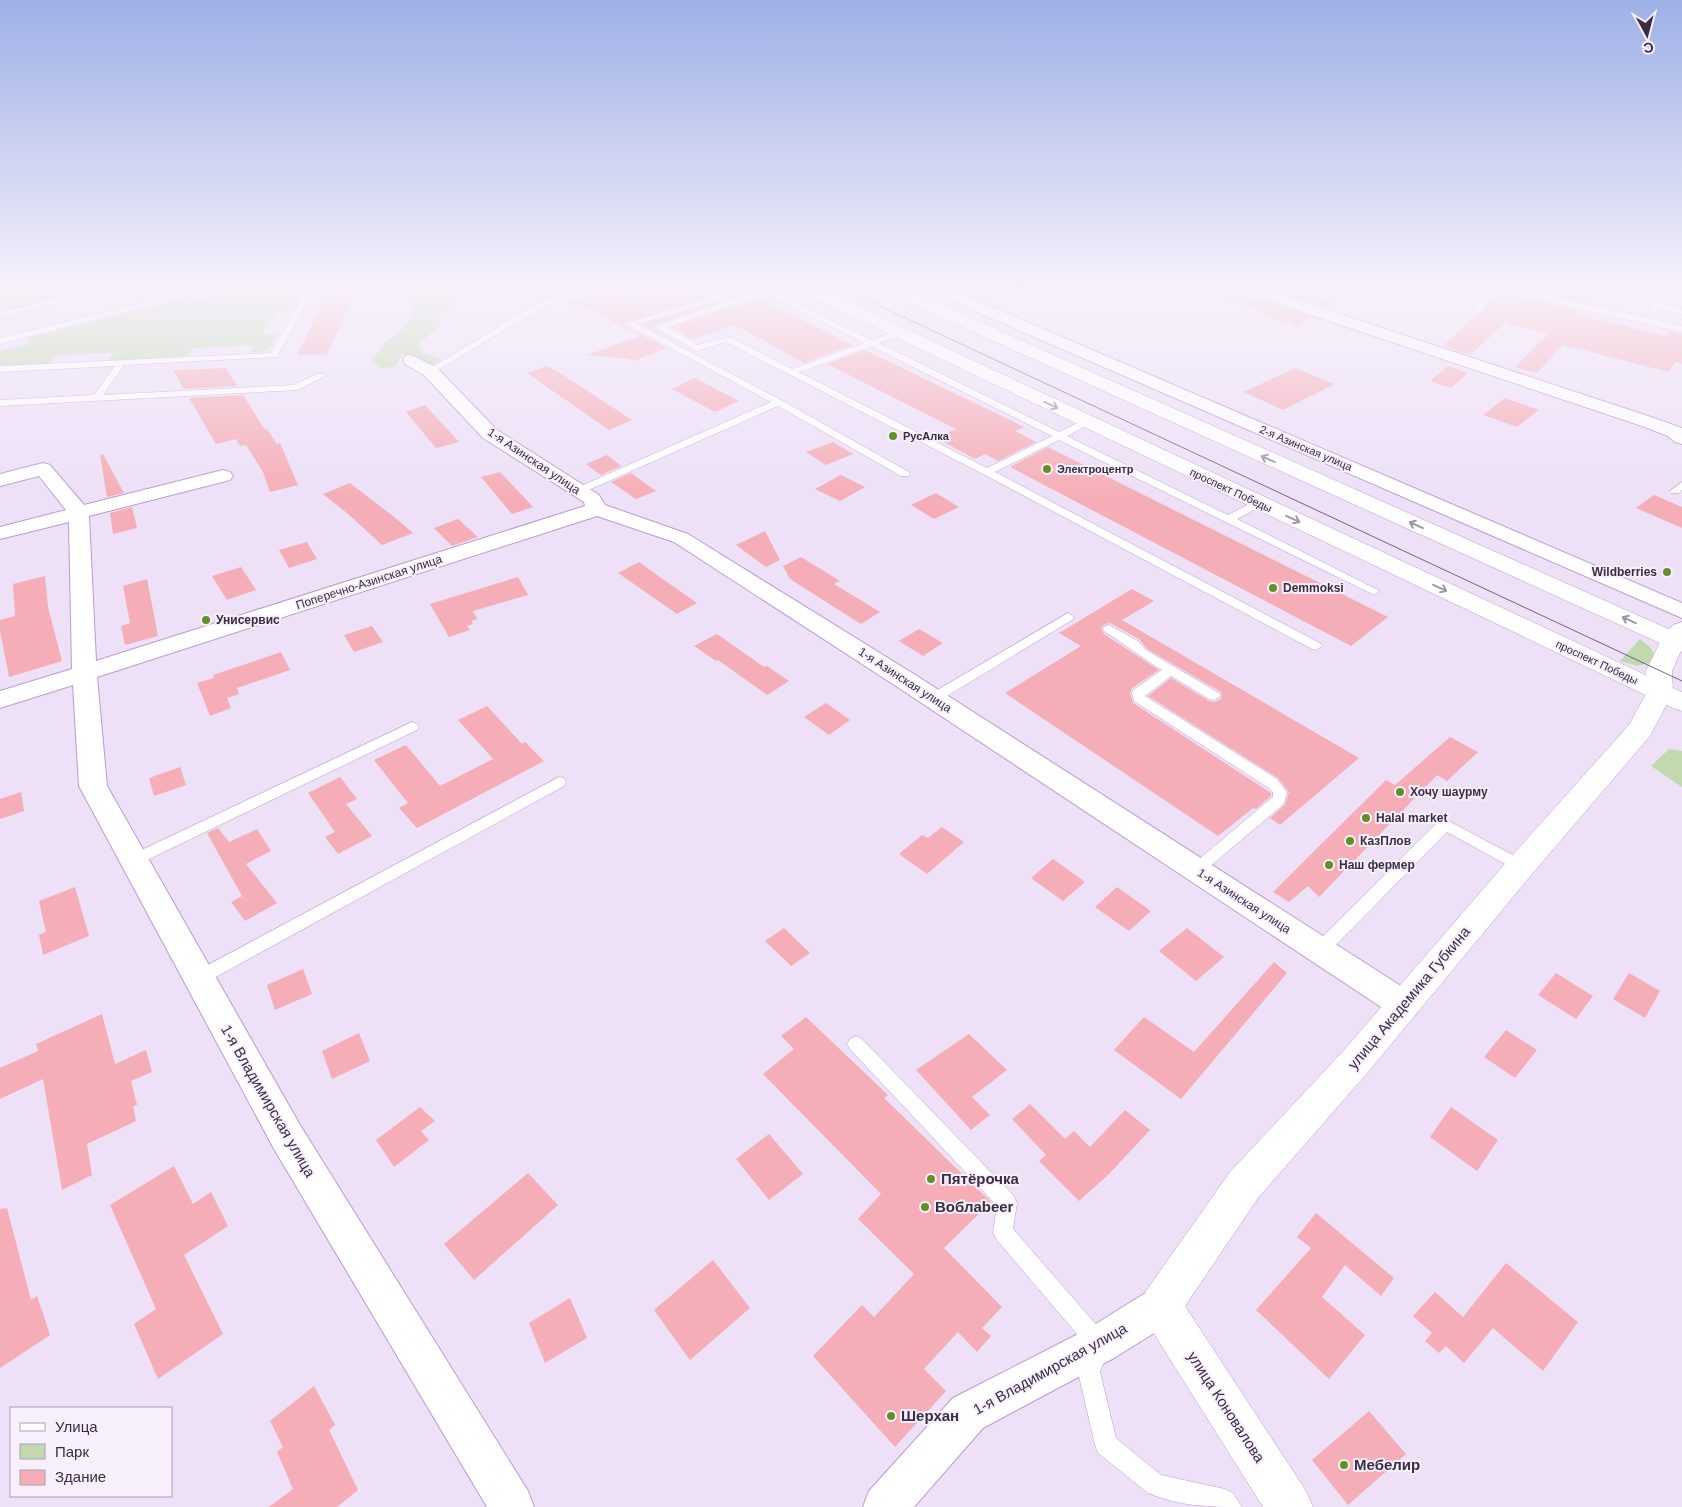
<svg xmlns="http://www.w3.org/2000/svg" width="1682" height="1507" font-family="Helvetica,sans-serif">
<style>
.green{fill:#c1d9ac}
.building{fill:#f5aeb7}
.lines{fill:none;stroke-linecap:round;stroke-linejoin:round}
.lane-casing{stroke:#ba9bd1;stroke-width:1}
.street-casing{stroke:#ba9bd1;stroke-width:2}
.secondary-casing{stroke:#ba9bd1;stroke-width:1}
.primary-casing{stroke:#ba9bd1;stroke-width:1}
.lane{fill:#fff;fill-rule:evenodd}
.street{fill:#fff;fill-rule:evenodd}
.secondary{fill:#fff;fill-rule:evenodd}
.primary{fill:#fff;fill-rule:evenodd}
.tram{stroke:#71647b;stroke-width:1}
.oneway{stroke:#9c96a1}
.poi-dot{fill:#619026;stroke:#f7f0fc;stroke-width:2}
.labels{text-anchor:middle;stroke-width:4;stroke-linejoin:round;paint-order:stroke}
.far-poi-label{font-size:11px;font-weight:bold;fill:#3a2d43;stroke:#f7f0fc;text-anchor:start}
.far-street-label{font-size:11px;fill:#3a2d43;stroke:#f7f0fc}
.street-label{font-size:12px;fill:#3a2d43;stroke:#f7f0fc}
.poi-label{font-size:12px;font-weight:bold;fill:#3a2d43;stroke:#f7f0fc;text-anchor:start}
.near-street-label{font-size:15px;fill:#3a2d43;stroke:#f7f0fc}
.near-poi-label{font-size:15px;font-weight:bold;fill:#3a2d43;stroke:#f7f0fc;text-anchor:start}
</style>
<rect width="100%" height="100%" fill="#ede0f7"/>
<path class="green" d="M0 286H102L0 311Z
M272 286 277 290 282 289 297 301 293 309 277 311 263 334 277 335 270 349 256 353 251 352 255 345 194 348 187 356 108 361 114 353 56 355 49 364 0 366V351L30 344 27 338 179 300 183 304 227 294 233 297Z
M415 286H465L462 294 440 314V325L418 345 421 352 442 360 430 365 403 354 395 367 380 368 372 360C377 355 380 349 384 344 388 339 395 335 400 331 415 319 414 305 411 288Z
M1640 639 1650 647 1654 654 1649 663 1637 666 1620 661Z
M1669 749 1682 751V787L1651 766Z"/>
<path class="building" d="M599 286H624L626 295 654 286H712L723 292 625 322V326L667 348 634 361 629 359 587 355 640 336 593 311 568 302Z
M1199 286H1230L1233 291 1311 317 1298 326 1254 311 1257 309 1198 291Z
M1262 286H1281L1333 301 1325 307Z
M1514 286H1566L1592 292 1584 302Z
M358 287 327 354 297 355 330 289Z
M1500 292 1578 310 1574 314 1665 336 1669 331 1682 334V364L1675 362 1669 372 1563 345 1537 373 1515 367 1548 334 1505 323 1470 355 1443 346 1477 314 1483 313 1488 304Z
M731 298 653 326 654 329 679 344 642 324Z
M762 300 852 345 804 363 735 325 692 339 671 327 745 303 750 304Z
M865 350 1024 427 1015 431 1036 442 998 461 985 454 975 459 936 438 956 429 827 364Z
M547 366 560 373 632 420 609 430 527 373Z
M1448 366 1468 373 1451 388 1430 381Z
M226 368 237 386 184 389 173 370Z
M1295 368 1335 384 1283 410 1244 392Z
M694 378 697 379 739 401 715 412 672 389Z
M243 395 265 430 267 429 277 444 280 443 298 485 270 492 263 472 246 445 240 446 236 439 216 444 189 398Z
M1505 398 1539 410 1517 427 1483 415Z
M425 405 459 442 436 448 406 412Z
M833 442 853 454 826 465 806 452Z
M1048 447 1388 617 1351 646 1010 467Z
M103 454 124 493 107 497 100 455Z
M607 455 621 466 601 475 586 464Z
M500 472 533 507 512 514 481 477Z
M631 473 656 491 636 499 611 482Z
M841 475 865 487 840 501 815 489Z
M350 483 398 520 413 533 382 545 347 513 323 494Z
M936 493 959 507 934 519 911 505Z
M1654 495 1682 507V528L1636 508Z
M132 507 137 528 113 534 110 513Z
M458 519 478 537 452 546 434 528Z
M765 531 780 560 766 567 736 545Z
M307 542 317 559 289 568 279 550Z
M801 557 840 581 834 584 880 612 861 624 790 579 783 566Z
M639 562 657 575 697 603 677 614 618 573Z
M241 567 256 590 227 600 212 576Z
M45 576 48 607 62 661 9 677 0 631V620L15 616 13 584Z
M518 577 528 595 473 611 477 619 471 621 473 624 467 626 470 630 449 637 430 604Z
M147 579 158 636 125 645 121 626 130 623 123 586Z
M1132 589 1154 601 1122 620 1359 758 1280 825 1270 818 1285 805 1289 792 1278 778 1148 696 1171 678 1209 701 1215 702 1222 698 1221 692 1147 649 1139 639 1110 623 1105 624 1101 628 1104 634 1159 670 1132 688 1130 693 1133 703 1271 793V796L1256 809 1253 808 1218 836 1005 693 1081 646 1059 633Z
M372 626 383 642 354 652 344 635Z
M919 629 943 643 923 656 899 641Z
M717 634 764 667 767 666 789 681 767 695 718 660 716 661 694 646Z
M281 652 290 670 237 688 239 694 227 698 231 708 210 716 197 683 214 678 213 675Z
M826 703 850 720 829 735 804 717Z
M487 706 522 744 525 742 544 761 417 828 399 808 408 803 374 760 406 745 440 786 493 759 458 720Z
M1450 737 1478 752 1447 781 1437 775 1319 897 1308 886 1289 902 1273 892 1386 780 1395 785Z
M180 767 186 785 154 796 149 778Z
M340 777 357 799 346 804 372 836 338 854 325 837 335 832 308 793Z
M21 792 24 811 0 819V799Z
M942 827 964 842 927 874 899 854 922 835 928 838Z
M218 828 229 842 257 829 271 851 246 864 277 903 245 921 231 902 242 896 207 833Z
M1053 859 1085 882 1063 901 1031 878Z
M75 887 89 936 43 955 39 935 46 932 39 901Z
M1117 887 1151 911 1129 931 1095 907Z
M784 928 810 953 791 966 765 941Z
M1187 928 1224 957 1196 981 1159 951Z
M1274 962 1287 973 1181 1099 1114 1050 1144 1017 1194 1052Z
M303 969 312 994 275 1010 267 985Z
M1556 973 1593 996 1576 1019 1538 995Z
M1629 973 1660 991 1645 1018 1613 999Z
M102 1014 115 1064 146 1050 152 1072 131 1081 137 1105 133 1106 136 1121 87 1144 92 1175 62 1190 43 1079 0 1099V1068L38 1051 36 1044Z
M806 1017 888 1095 884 1098 991 1202 944 1248 1002 1307 982 1328 991 1336 977 1352 958 1332 924 1369 946 1391 895 1447 813 1356 862 1305 874 1317 914 1274 858 1219 881 1194 763 1074 794 1049 781 1036Z
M1506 1030 1537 1050 1515 1078 1484 1057Z
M359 1033 370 1061 332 1079 322 1051Z
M969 1034 1007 1070 972 1097 990 1115 971 1130 916 1070Z
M1030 1104 1065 1139 1074 1131 1090 1147 1125 1110 1150 1130 1108 1175 1079 1201 1039 1161 1046 1155 1012 1119Z
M420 1107 435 1121 421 1131 429 1140 394 1167 376 1140Z
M1451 1107 1498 1140 1477 1171 1430 1137Z
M769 1134 803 1174 769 1200 736 1159Z
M174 1166 193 1204 211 1192 228 1226 184 1255 223 1334 158 1379 134 1324 156 1309 110 1205Z
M528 1173 558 1205 474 1280 444 1244Z
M7 1208 31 1300 37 1296 50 1335 0 1368V1209Z
M1316 1213 1394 1278 1381 1296 1345 1265 1322 1297 1365 1335 1329 1379 1256 1310 1311 1248 1297 1237Z
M713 1260 750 1308 690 1360 654 1310Z
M1506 1263 1578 1322 1543 1371 1493 1328 1464 1363 1446 1346 1439 1353 1425 1341 1432 1333 1413 1316 1435 1292 1463 1317Z
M570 1298 587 1338 545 1363 529 1323Z
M314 1386 335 1425 329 1430 358 1490 337 1507H269L293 1489 277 1452 283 1447 270 1421Z
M1369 1411 1406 1454 1348 1505 1312 1460Z"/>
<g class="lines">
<defs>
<path id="lane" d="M104 286H119L0 317V313Z
M140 286H149L160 299 210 286H225L0 344V338L152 301Z
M283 286H292L308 299 277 357 124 365 103 395 293 385 317 374H323L325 376 298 390 0 406V400L94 395 115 366 0 372V366L271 353 300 300Z
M365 286H374L380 293 373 295Z
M519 286H529L536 291 529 293Z
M575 286H586L528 316 433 373H427L426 371 522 312Z
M755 286H763L872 340 896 331H902V335L879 343 1059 432 1084 420H1090V424L1067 436 1228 515 1255 501H1263L1264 503 1263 505 1237 519 1380 591 1374 595 1370 593 1059 440 995 472 1320 643 1322 646 1316 650 1312 649 983 474 726 342 697 351 655 327 759 290ZM765 294 864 343 792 369 730 337 698 345 666 327ZM871 346 1052 436 987 468 799 372Z
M1488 286H1504L1682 326V332L1494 289 1481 312H1475L1474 310Z
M1581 286H1597L1657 300 1670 288 1682 290V294L1675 293 1662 305 1682 310V314L1659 309 1657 312H1651L1650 310 1654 304Z
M728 292 732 294 731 296 637 324 781 400 909 472 910 474 909 476H901L778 406 582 493H574L573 491 574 489 771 402 626 324Z
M1682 482V490L1679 493H1671L1670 491Z
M1068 613 1074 617 1072 620 939 701 934 702 927 698 929 695Z
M1109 625 1138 641 1146 650 1219 693 1221 696 1214 700 1209 699 1171 676 1145 696 1277 779 1287 792 1284 804 1201 874 1196 876 1191 874 1188 870 1191 866 1273 797V792L1267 787 1134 701 1132 693 1133 690 1162 670C1142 658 1125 644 1105 632L1103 629 1105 626Z
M412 722 417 724 419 727 417 730 139 864 134 866 129 864 126 860 129 856Z
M559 777 564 778 566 782 564 786 205 983 199 985 193 983 191 978 193 973Z
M1445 819 1526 862 1529 866 1526 870 1521 872 1516 870 1447 832 1326 955 1320 957 1314 955 1312 950 1314 945 1440 820Z
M856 1036 862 1039 1014 1196 1017 1203 1013 1229 1107 1337 1111 1344 1100 1372 1116 1438 1161 1475 1225 1489 1233 1493 1242 1507C1210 1507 1178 1506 1148 1493L1098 1453 1095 1445 1078 1372 1088 1347 996 1239 993 1232 997 1206 850 1049 847 1044 850 1039Z"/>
<path id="street" d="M922 286H943L1682 603V618L924 289Z
M1232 286H1255L1654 418 1682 428V444L1675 442 1668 436 1642 426 1234 289Z
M411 355 436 367 497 430 599 495 605 505 688 534 917 676 1415 995 1420 1005 1415 1015 1404 1019 1393 1015 899 688 674 542 597 516 97 677 107 786 300 1125 528 1491 534 1507H487L274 1149 79 786 73 685 0 708V691L72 669 69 522 0 539V527L66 510 39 476 0 486V474L43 463 50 465 84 505 223 470 230 472 233 476 230 480 89 516 96 661 585 506 584 502 483 438 424 375 405 364 403 360 405 356Z
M1161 1286 1175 1292 1181 1306 1175 1320 1114 1358 983 1428 914 1507H863L869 1491 953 1398 1086 1330 1147 1292Z"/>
<path id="secondary" d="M1682 622V648L1672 671 1673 692 1650 736 1532 874 1369 1071 1258 1198 1185 1306 1306 1491 1313 1507H1263L1146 1321 1140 1306 1146 1291 1230 1172 1345 1049 1510 858 1629 725 1647 692 1646 671 1661 640 1673 625Z"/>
<path id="primary" d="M793 286H814L1682 692V711L1673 708 795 289Z
M877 286H899L1682 635V652L1673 649 879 289Z"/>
</defs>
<use href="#lane" class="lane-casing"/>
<use href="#street" class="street-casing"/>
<use href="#secondary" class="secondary-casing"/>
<use href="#primary" class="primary-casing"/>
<use href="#lane" class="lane"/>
<use href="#street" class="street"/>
<use href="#secondary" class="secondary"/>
<use href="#primary" class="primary"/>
<path class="tram" d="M837 286 1682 681"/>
</g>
<defs><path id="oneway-shaft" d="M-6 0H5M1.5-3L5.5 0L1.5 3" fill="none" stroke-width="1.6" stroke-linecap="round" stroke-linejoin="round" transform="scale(1.25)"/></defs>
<g class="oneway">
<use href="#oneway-shaft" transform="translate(1051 405) rotate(25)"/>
<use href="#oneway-shaft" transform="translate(1268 459) rotate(-156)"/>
<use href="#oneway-shaft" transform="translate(1293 519) rotate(25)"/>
<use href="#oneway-shaft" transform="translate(1416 525) rotate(-156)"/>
<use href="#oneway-shaft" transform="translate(1440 588) rotate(25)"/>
<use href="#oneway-shaft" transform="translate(1629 620) rotate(-156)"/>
</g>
<linearGradient id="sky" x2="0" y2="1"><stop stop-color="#9db0e6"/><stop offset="0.58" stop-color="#f7f1fb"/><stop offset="1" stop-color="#f7f1fb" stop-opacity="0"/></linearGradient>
<rect width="1682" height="497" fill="url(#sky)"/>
<g class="poi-dot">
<circle cx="893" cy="436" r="5"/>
<circle cx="1047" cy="469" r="5"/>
<circle cx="1667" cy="572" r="5"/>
<circle cx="1273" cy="588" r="5"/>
<circle cx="206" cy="620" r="5"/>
<circle cx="1400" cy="792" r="5"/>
<circle cx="1366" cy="818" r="5"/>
<circle cx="1350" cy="841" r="5"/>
<circle cx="1329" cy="865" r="5"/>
<circle cx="931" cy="1179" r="5"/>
<circle cx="925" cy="1207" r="5"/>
<circle cx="891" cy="1416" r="5"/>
<circle cx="1344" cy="1465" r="5"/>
</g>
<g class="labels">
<g class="far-poi-label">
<text x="903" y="440">РусАлка</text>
<text x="1057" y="473">Электроцентр</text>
</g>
<g class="far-street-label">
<text transform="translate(1306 448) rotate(23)" y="4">2-я Азинская улица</text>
<text transform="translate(1231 490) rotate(25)" y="4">проспект Победы</text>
<text transform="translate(1597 662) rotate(25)" y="4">проспект Победы</text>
</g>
<g class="street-label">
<text transform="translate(534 461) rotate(34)" y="4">1-я Азинская улица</text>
<text transform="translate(369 582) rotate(-18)" y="4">Поперечно-Азинская улица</text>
<text transform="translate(905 680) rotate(33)" y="4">1-я Азинская улица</text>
<text transform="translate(1244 901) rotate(33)" y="4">1-я Азинская улица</text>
</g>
<g class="poi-label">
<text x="1657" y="576" text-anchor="end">Wildberries</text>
<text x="1283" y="592">Demmoksi</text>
<text x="216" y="624">Унисервис</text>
<text x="1410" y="796">Хочу шаурму</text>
<text x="1376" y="822">Halal market</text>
<text x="1360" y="845">КазПлов</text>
<text x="1339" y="869">Наш фермер</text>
</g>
<g class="near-street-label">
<text transform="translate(1409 998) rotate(-50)" y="5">улица Академика Губкина</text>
<text transform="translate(268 1101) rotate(60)" y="5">1-я Владимирская улица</text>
<text transform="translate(1050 1369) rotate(-29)" y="5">1-я Владимирская улица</text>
<text transform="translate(1226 1407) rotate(57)" y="5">улица Коновалова</text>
</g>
<g class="near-poi-label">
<text x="941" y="1184">Пятёрочка</text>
<text x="935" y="1212">Воблаbeer</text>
<text x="901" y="1421">Шерхан</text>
<text x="1354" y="1470">Мебелир</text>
</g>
</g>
<rect x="10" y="1407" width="162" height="90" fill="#f7f0fc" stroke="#aba2b2"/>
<rect x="20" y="1423" width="25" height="8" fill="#ffffff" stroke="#aba2b2"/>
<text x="55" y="1432" font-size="15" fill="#3a2d43">Улица</text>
<rect x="20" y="1444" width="25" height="15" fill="#c1d9ac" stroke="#aba2b2"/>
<text x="55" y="1457" font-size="15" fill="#3a2d43">Парк</text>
<rect x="20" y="1470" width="25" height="15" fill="#f5aeb7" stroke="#aba2b2"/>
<text x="55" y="1482" font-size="15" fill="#3a2d43">Здание</text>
<g transform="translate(1647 35) rotate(173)" stroke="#f7f0fc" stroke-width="4" paint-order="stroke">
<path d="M0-4L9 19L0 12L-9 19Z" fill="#3a2d43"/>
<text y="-8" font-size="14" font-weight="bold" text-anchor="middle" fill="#3a2d43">С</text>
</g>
</svg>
